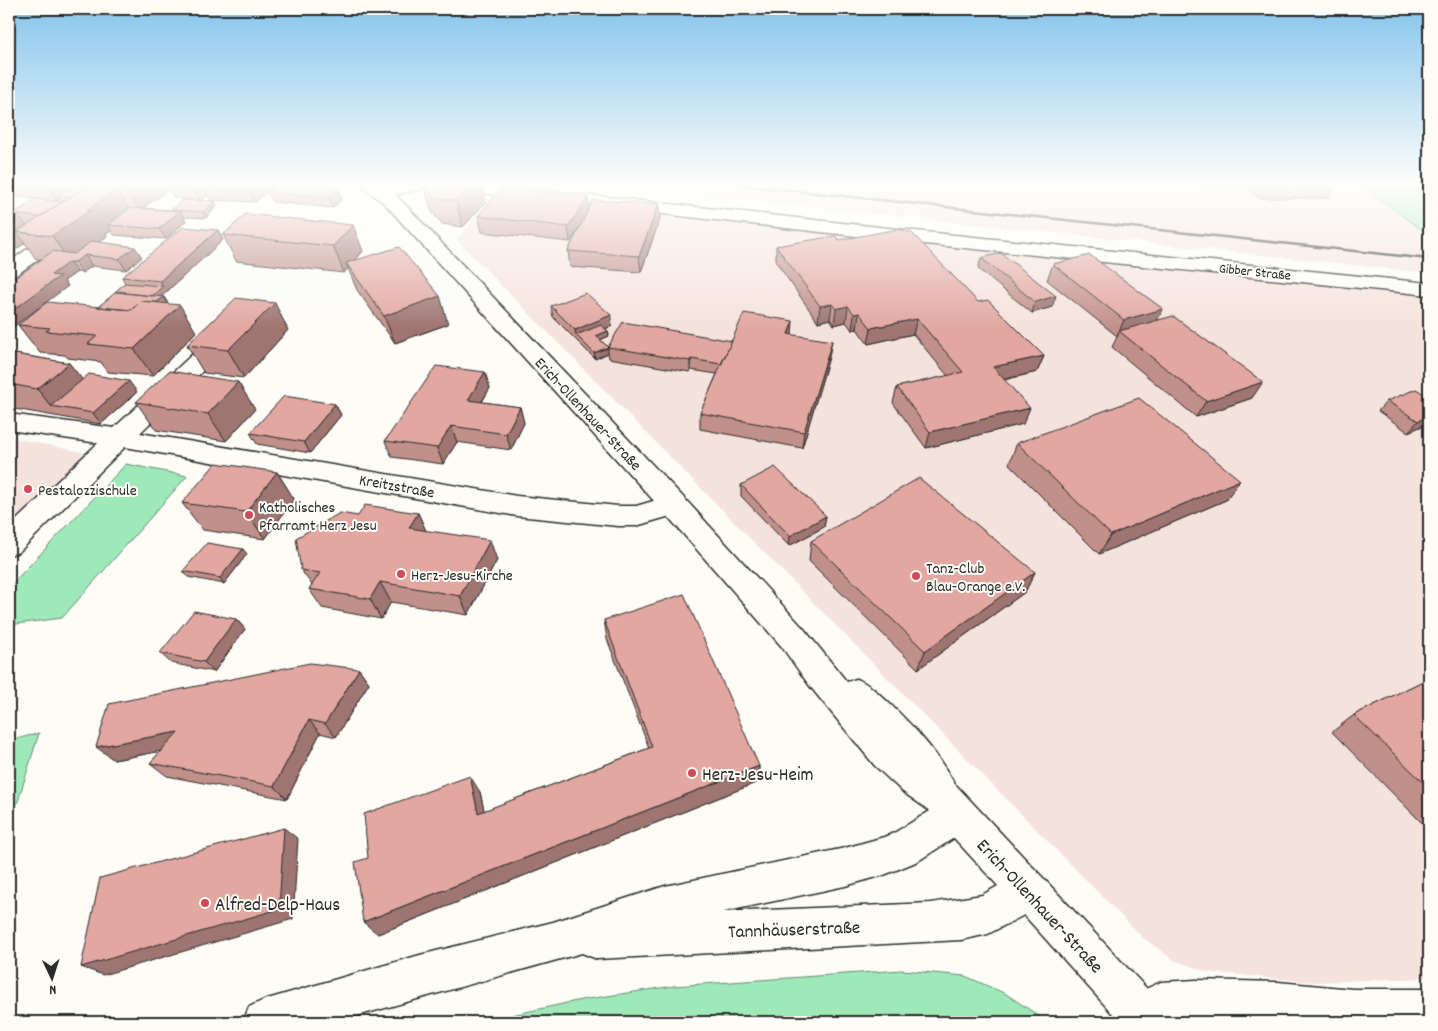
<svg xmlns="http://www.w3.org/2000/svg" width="1438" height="1031" font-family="Dekko,sans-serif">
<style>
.built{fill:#f5e2dd}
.green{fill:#9fe9b8;stroke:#658a72}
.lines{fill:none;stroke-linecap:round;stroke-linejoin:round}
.minor-casing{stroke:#2b2b2b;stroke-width:3}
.tertiary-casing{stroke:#2b2b2b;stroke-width:3}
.minor{fill:#fdfcf7;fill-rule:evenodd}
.tertiary{fill:#fdfcf7;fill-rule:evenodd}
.rail{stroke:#2b2b2b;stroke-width:2.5}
.wall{fill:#c2908a;stroke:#2b2b2b;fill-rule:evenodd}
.shaded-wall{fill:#9e7571;stroke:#2b2b2b}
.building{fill:#e2a7a1;stroke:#2b2b2b}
.poi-dot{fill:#d1495b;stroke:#fdfcf7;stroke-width:2}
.labels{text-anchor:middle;stroke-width:4;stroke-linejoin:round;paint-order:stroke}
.far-street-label{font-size:14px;fill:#2b2b2b;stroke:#fdfcf7}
.street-label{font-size:16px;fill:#2b2b2b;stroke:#fdfcf7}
.poi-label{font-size:16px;fill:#2b2b2b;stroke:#fdfcf7;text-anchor:start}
.near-poi-label{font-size:19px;fill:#2b2b2b;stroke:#fdfcf7;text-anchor:start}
.near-street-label{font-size:19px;fill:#2b2b2b;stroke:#fdfcf7}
</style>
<rect width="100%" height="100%" fill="#fdfcf7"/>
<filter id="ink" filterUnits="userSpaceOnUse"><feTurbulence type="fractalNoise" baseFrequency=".02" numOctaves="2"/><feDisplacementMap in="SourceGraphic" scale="10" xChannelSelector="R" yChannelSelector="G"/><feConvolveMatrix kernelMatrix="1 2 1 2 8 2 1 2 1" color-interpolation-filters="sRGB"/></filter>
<g filter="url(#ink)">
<path class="built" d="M609 185H1361L1429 235V273Z
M493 195 947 248 1429 294V978L1313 982 1207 972 1174 960 1143 938 457 240Z
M9 437 86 453 9 526Z"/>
<path class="green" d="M1361 185H1414L1429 195V235Z
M126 464 187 476 62 618 9 625V587Z
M39 733 9 830V741Z
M902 970 965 976 1006 994 1048 1022H480L581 1000 674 986Z"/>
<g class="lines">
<defs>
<path id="minor" d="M382 185H424L421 189C408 192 388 197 375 194L372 190 375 186Z
M445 185H497L925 232 1429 283V295L925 244 454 190 448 189Z
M64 226 71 228 73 232 71 236 16 275 9 277V262L57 228Z
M225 329 233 331 236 336 233 341 140 433 517 496 618 506H636L674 495 684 498 688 505 684 512 636 526H618L517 516 125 447 19 552 9 555V527L98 443 9 430V414L114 428 217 331Z
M1196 980 1278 982 1353 989H1429V1022H1123L1120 1013 1126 998 1161 982Z"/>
<path id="tertiary" d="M363 185H382L396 195 684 498 804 629 847 682 856 679C870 684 879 694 890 704 919 732 934 749 954 783L1164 1007 1170 1022H1120L1024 915 988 934 961 940 597 959 582 953 335 1022H243L249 1007 264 1000 420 955 553 922 665 886 845 848 884 837 894 833 930 811 903 792 875 766 809 685 782 647 664 512 384 203 365 189ZM954 838 998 886 982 895 931 903 723 912 845 886 884 875 918 861Z"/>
</defs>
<use href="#minor" class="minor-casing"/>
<use href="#tertiary" class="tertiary-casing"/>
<use href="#minor" class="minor"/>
<use href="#tertiary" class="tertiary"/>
<path class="rail" d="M741 185 1429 259"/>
</g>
<path class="wall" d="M9 185H83H82L98 187 97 185H167L169 187 173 185H273L274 186 255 202 210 200 208 195 201 201H215L217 206 206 218 183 217 186 221 166 239 114 235 111 231 106 234 107 236 99 242 142 257 126 270 92 266 82 273 77 272 64 281 68 286 16 280 15 278 42 259H36L25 243 9 254 15 210 16 212 62 203 64 201H61L60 199 57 201 17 197 13 190 9 193ZM169 189 174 198 195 200 171 210 143 208Z
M277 185H325L326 188 342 199 333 208 273 202 268 192Z
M426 185H482L486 202 463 227 442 224 432 212 424 187Z
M1193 185H1336L1328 198H1258L1246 186H1194Z
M659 204 660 219 641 272 570 267 568 251 578 230 570 242 482 232 478 216 589 206Z
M246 214 363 251 355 261 448 324 395 343 357 290 348 268 344 273 236 261 223 235Z
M218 230 223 240 161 297H164L168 303 196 332 153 376 108 372 101 362 68 358 65 355 40 353 18 325 98 307 117 292 116 291 125 283 122 277Z
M839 240 978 302 1044 356 1037 372 1004 380 1023 424 926 448 893 403 897 387 948 376 913 334 868 344 857 329 852 330 846 322 834 325 830 319 818 322 776 262V246Z
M981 258 1052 307 1032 313 978 269Z
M1053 264 1163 309 1157 321 1252 398 1196 417 1112 347 1118 335 1117 336 1047 280Z
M551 306 612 326 605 329 608 331 609 336 600 340 608 347 732 341 792 334 829 357 802 448 700 429V413L717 374 691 370 690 372 609 358 608 353 595 359 553 317Z
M288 330 244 378 204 373 187 345Z
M9 353 69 363 82 380 137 392 101 424 9 408Z
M490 388 482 402 520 407 524 423 511 450 457 442 443 464 392 457 385 441Z
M1429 397V423L1408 432 1378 411 1387 401Z
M136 402 255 409 226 441 156 430Z
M335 404 341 415 310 453 257 444 250 433Z
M1017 443 1226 500 1099 554 1009 464Z
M277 472 294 499 265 539 203 530 182 503Z
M741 485 826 516 824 527 789 546 741 496Z
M418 513 426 531 497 560 468 615 391 602 381 619 322 608 309 589 312 585 301 570Z
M811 541 1035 572 1025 592 918 669 809 561Z
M247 554 224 584 188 577 183 571Z
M236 619 245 629 214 672 171 663 160 653Z
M604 620 759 766 758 782 378 934 368 858 480 792 484 811 649 748 607 639Z
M359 669 369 683 336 737 320 733 287 799 167 776 150 763 161 751 114 760Z
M1429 678V829H1428L1332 732 1354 715Z"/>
<path class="shaded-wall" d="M9 185 13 190 9 193Z
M46 185H83L65 197 58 196 60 199 57 201Z
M124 185H167L169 188H168L169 189 139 211Z
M203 185H216L205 189 208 195 200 201 195 191Z
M259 185H273L274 186 255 202 250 192Z
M472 185H482L486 202 463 227 456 201Z
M339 189 342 199 333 208 329 197Z
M117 190 132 215 108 225 111 231 106 234 107 236 72 262H70L52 236 87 210Z
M588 197 590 212 570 242 568 227Z
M215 201 217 206 206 218 203 212Z
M659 204 660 219 641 272 639 256Z
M15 210 32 234 17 232 25 243 9 254V215Z
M180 211 186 221 166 239 159 229Z
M353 225 363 251 349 267 346 263 348 268 344 273 333 246Z
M218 230 223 240 151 306 147 300 163 286 160 281Z
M135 247 142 257 126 270 119 259Z
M85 255 92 266 82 273 75 262Z
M69 262 77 272 64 281 68 286 9 330V313L51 275Z
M440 296 448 324 395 343 384 316Z
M1056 296 1052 307 1032 313 1035 302Z
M164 297 170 308 147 312Z
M275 303 288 330 244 378 228 350Z
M832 304 830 319 818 322 820 306Z
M180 305 196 332 153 376 134 349Z
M848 306 846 322 834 325 836 309Z
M1163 309 1155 325 1119 331 1117 336 1124 320Z
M859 313 857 329 852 330 854 314Z
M611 315 612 326 580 339 576 335 575 330Z
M917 319 913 334 868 344 871 328Z
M793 321 792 336 788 334Z
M608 331 609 336 597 341 596 336Z
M832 341 829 357 802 448 804 432Z
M608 348V353L595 359 594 353Z
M1044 356 1037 372 988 383 993 367Z
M691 359V370L690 372V361Z
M69 363 91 390 51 406 37 389Z
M485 372 490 388 473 416 468 400Z
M129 381 137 392 101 424 93 413Z
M238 382 255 409 226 441 208 414Z
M1263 382 1252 398 1196 417 1206 401Z
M335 404 341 415 310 453 304 442Z
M520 407 524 423 511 450 506 434Z
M1030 408 1023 424 926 448 930 432Z
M1429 416V423L1408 432 1418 421Z
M451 426 457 442 443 464 437 448Z
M277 472 294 499 265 539 246 512Z
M1240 480 1226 500 1099 554 1111 535Z
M418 513 427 533 409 528Z
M826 516 824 527 789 546 790 536Z
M490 540 497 560 468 615 460 596Z
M243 549 247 554 224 584 220 578Z
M1035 572 1025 592 918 669 925 651Z
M380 582 391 602 381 619 370 599Z
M236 619 245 629 214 672 204 662Z
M359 669 369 683 336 737 325 724Z
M309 720 320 733 287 799 274 786Z
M178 732 193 745 114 760 96 747Z
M759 766 758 782 378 934 363 922Z
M470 776 480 792 488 828 478 813Z
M284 828 298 839 293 919 103 975 81 967Z"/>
<path class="building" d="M75 185 99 187 87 186 71 197 58 196Z
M173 185H203L195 191 168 188Z
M212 185H259L250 192 205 189Z
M277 185H324L321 187 339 189 329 197 268 192Z
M426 185H472L456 201 435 198 424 187Z
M87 186 117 190 87 210H91L52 236 17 232Z
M503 187 588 197 568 227 478 216Z
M36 199 62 202 39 217 19 215 16 212Z
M182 200 215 201 203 212 171 210Z
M593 200 659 204 639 256 568 251Z
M130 208 180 211 159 229 108 225Z
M9 210H15L9 215Z
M246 214 353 225 333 246 223 235Z
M183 227 218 230 160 281 122 277Z
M898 229 912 233 978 302 988 300 1044 356 993 367 1030 408 930 432 897 387 963 372 917 319 871 328 859 313 854 314 848 306 836 309 832 304 820 306 776 246 835 236 839 240Z
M92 241 135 247 119 259 85 255 75 262H69L51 275 60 276 9 313V285L18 279 15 278 53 251 74 254Z
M399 247 440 296 384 316 346 263Z
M1001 253 1056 296 1035 302 981 258Z
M1090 255 1163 309 1124 320 1053 264Z
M125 283 163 286 152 296 124 293 126 292 116 291Z
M116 292 164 297 157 302 141 301 131 310 98 307Z
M586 293 611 315 575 330 551 306Z
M236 298 275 303 228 350 187 345Z
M141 301 180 305 134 349 88 344 97 336 46 331 50 328 18 325 47 302 131 310Z
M744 313 793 321 788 334 832 341 804 432 700 413Z
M1173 316 1263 382 1206 401 1119 331Z
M623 322 732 341 721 364 691 359 690 361 608 347Z
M601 325 608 331 596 336 608 347 594 353 576 335Z
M9 353 69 363 37 389 9 384Z
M436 366 485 372 468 400 520 407 506 434 451 426 437 448 385 441Z
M169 371 238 382 208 414 136 402Z
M89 374 129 381 93 413 51 406Z
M1416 389 1429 397V416L1418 421 1387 401Z
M284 396 335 404 304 442 250 433Z
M1139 398 1240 480 1111 535 1017 443Z
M216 463 277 472 246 512 182 503Z
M775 467 826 516 790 536 741 485Z
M919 478 1035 572 925 651 811 541Z
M365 505 418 513 409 528 490 540 460 596 380 582 370 599 309 589 320 573 301 570 296 538 340 513 358 516Z
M207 543 243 549 220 578 183 571Z
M684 594 759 766 363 922 355 862 368 858 364 814 470 776 478 813 652 747 604 620Z
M194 611 236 619 204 662 160 653Z
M310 663 359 669 325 724 309 720 274 786 150 763 178 732 96 747 109 704Z
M1429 678V788L1354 715Z
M284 828 279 909 81 967 100 878Z"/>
</g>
<linearGradient id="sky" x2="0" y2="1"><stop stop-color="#85c4ec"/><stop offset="0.56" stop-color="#fefefb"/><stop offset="1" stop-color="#fefefb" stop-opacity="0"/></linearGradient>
<rect width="1438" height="329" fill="url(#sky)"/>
<g class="poi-dot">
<circle cx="28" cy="489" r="5"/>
<circle cx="249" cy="515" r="5"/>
<circle cx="401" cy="574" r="5"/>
<circle cx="916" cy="576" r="5"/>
<circle cx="692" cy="773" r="5"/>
<circle cx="205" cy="903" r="5"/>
</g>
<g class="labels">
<g class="far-street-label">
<text transform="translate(1255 271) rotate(6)" y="5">Gibber Straße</text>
</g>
<g class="street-label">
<text transform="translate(589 413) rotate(47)" y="6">Erich-Ollenhauer-Straße</text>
<text transform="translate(397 485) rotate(10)" y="6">Kreitzstraße</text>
</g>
<g class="poi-label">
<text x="38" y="495">Pestalozzischule</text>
<text x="259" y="512">Katholisches<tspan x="259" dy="18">Pfarramt Herz Jesu</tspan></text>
<text x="926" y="573">Tanz-Club<tspan x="926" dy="18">Blau-Orange e.V.</tspan></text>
<text x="411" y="580">Herz-Jesu-Kirche</text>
</g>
<g class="near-poi-label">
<text x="702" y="780">Herz-Jesu-Heim</text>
<text x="215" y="910">Alfred-Delp-Haus</text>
</g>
<g class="near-street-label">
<text transform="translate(1041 905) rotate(47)" y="7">Erich-Ollenhauer-Straße</text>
<text transform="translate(794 928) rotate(-2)" y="7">Tannhäuserstraße</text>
</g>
</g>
<rect width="1438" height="1031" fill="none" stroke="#fdfcf7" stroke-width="30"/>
<rect x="15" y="15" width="1408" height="1001" fill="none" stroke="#2b2b2b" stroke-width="2" filter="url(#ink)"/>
<g transform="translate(52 978) rotate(176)" stroke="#fdfcf7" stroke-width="4" paint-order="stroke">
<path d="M0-4L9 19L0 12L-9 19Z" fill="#2b2b2b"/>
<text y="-8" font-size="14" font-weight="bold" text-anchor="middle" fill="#2b2b2b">N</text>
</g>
</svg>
